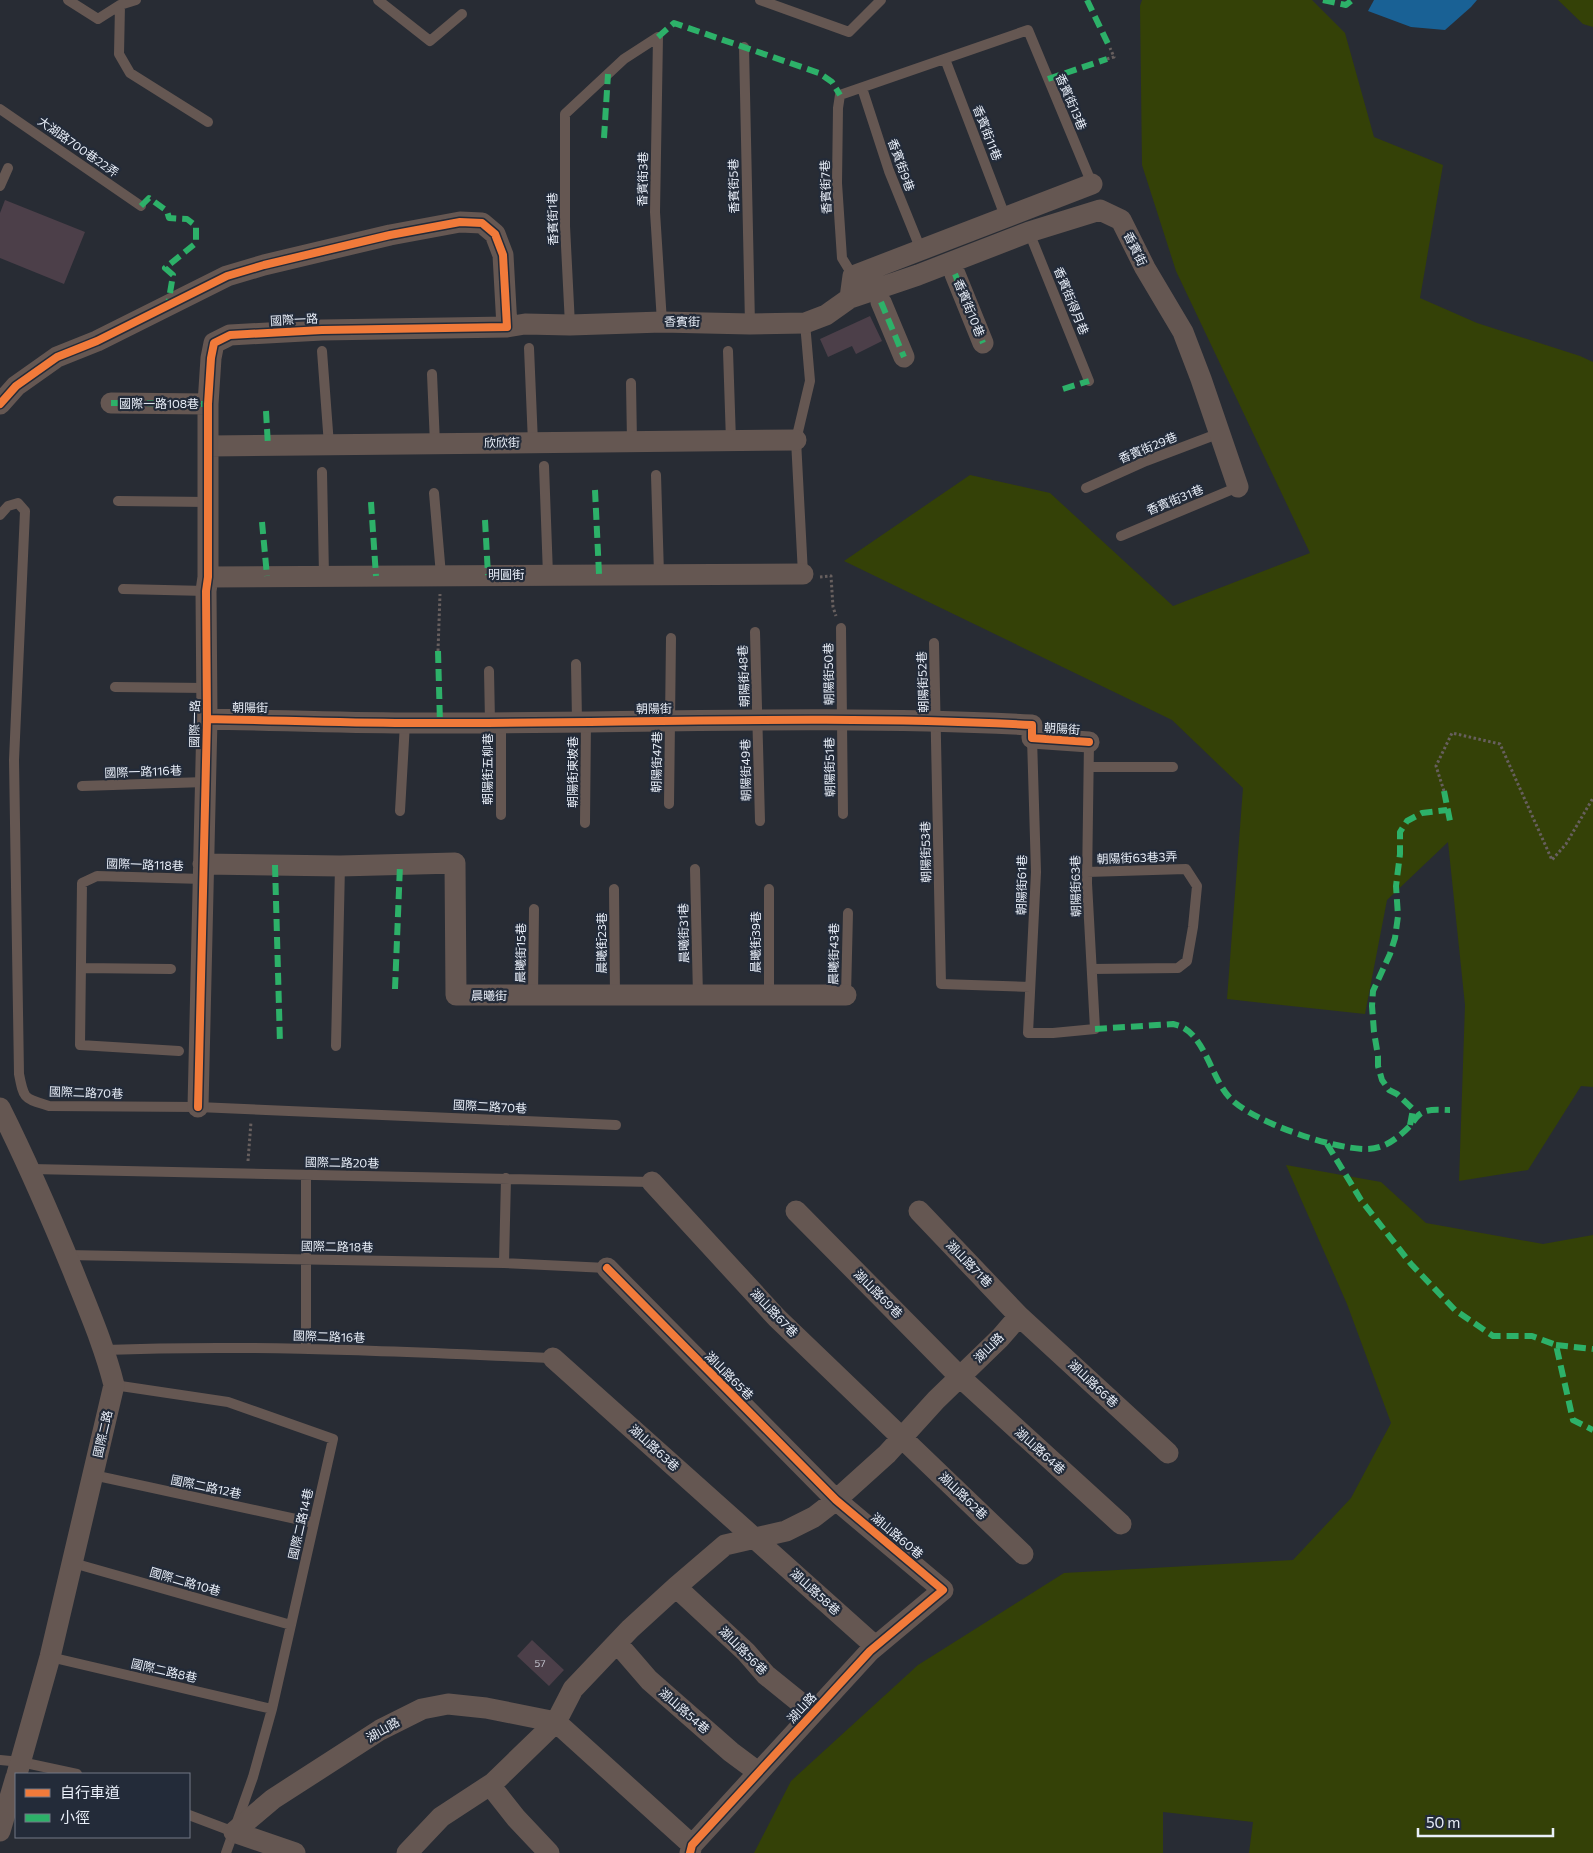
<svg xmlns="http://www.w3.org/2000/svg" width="1593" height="1853" font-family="Commissioner,'Noto Sans TC',sans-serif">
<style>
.green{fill:#344107}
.water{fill:#196195}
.building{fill:#4c3f49}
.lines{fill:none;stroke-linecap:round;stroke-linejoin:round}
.path{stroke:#675f5e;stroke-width:3;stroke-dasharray:2.5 2.5;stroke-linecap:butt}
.service{stroke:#655752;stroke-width:10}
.minor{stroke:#655752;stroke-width:21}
.quiet{stroke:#2db169;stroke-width:6;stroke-dasharray:12 6;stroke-linecap:butt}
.cycleway-casing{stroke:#232b39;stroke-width:11}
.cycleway{stroke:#f17a3a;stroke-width:8}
.labels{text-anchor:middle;stroke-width:4.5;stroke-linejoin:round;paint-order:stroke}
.number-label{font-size:10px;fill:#c2c3cd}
.street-label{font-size:12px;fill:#e9eff9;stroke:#232b39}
</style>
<rect width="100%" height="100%" fill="#282c34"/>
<path class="green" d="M1142 0H1312L1345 33 1374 137 1443 165 1420 298 1477 323 1580 356 1593 362V1087L1581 1086 1528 1170 1459 1181 1465 1005 1448 842 1387 900 1365 1014 1227 999 1243 788 1172 720 844 561 970 475 1050 493 1173 606 1310 553 1176 271 1142 165 1140 6Z
M1558 0H1593V27L1583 24Z
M1286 1165 1381 1182 1426 1223 1543 1244 1593 1235V1853H1249L1253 1822 1163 1812V1853H754L791 1781 918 1665 1064 1573 1293 1560 1351 1498 1391 1423 1347 1304Z"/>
<path class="water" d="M1374 0H1477L1471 7 1445 30 1411 27 1368 11Z"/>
<path class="building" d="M5 200 85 232 64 284 0 258V213Z
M870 316 882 341 856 354 852 346 828 357 820 339Z
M532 1640 564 1670 549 1686 517 1656Z"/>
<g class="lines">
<path class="path" d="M1107 59 1114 57 1110 48
M820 577 831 576 833 607 836 616
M438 651 440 594
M1444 791 1436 766 1452 733 1500 744 1552 860 1566 844 1593 798
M248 1161 251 1122"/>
<path class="service" d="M68 0 98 19 120 5 136 0
M378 0 430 41 462 14
M760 0 849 32 881 0
M120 5 119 54 130 73 208 122
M658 37 655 212 662 322
M744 47 750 324
M945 59 1005 216
M862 88 889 171 921 250
M0 109 141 206
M0 186 8 168
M1029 232 1089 381
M853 276 842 258 837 183 838 108 840 95 1028 30 1092 184
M570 325 565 226V114L624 59 658 37
M529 348 533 443
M322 351 329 445
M728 351 731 441
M432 374 435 444
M631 383 632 442
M544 466 548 575
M322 472 324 576
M656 475 659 574
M1086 488 1146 461 1220 433
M434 493 441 575
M118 501 208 502
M0 515 8 506 18 503 25 511 14 760 19 1074C24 1100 24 1098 49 1106L198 1107 616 1125
M1121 536 1238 487
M803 574 796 440 810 381 805 323
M123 589 206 591
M841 628 843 814
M755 632 760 821
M934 643 941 984 1030 987
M576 664 577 721
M489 671 490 722
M115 687 206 688
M1032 738 1036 872 1028 1033H1053L1095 1029 1087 883 1089 742
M1089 767H1173
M82 786 205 782
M669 804 671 638
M400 811 405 723
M501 815V722
M585 823 586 721
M695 869 698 996
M1087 872 1186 869 1197 886 1193 927 1187 961 1178 968 1092 969
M614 889 615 996
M769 889V996
M81 968 171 969
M846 995 848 913
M533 997 534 909
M336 1046 340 866
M179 1051 80 1045 82 883 97 876 203 879
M31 1169 652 1182
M66 1255 504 1263 607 1268
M504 1263 506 1178
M306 1348V1175
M105 1350C254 1344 403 1352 553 1358
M114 1385 228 1402 333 1439 272 1709 253 1777 226 1853
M93 1475 314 1523
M73 1563 291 1625
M50 1657 272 1709
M0 1760 21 1762 77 1774
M189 1815 234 1832"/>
<path class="minor" d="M955 274 983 343
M850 298 918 275 1029 232 1100 210 1121 220 1145 268 1183 332 1201 379 1238 487
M881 302 904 357
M507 327 525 324 570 325 662 322 750 324 805 323 826 315 850 298 853 276 1092 184
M111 403 208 404
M0 404 16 386 57 357 97 341 227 276 264 265 390 235 460 222 482 223 495 234 503 255 507 327 322 330 230 335 214 343 211 358 208 404V577L206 591 207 719 198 1107
M209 446 796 440
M208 577 803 574
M207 719C273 720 339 723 406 723 615 724 823 714 1032 725V738L1089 742
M203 864 340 866 455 863 456 995H846
M0 1108C27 1162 50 1215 73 1271 88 1309 104 1345 114 1385L50 1657 17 1774
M652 1182 777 1318 1023 1554
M796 1211 960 1377 1121 1524
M919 1211 1019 1316 1168 1453
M607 1268 836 1500 943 1590 870 1651 692 1845 690 1853
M553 1358 875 1646
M676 1587 746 1652 766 1675 813 1713
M617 1643 649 1680 731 1752 758 1772
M490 1785 516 1818 549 1853
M0 1831 16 1777
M234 1832 273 1799 380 1730 422 1709 448 1704 486 1708 556 1722 692 1845
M234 1832 295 1853
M407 1853 441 1817 493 1783 556 1722 573 1689 630 1629 676 1587 725 1545 786 1531 814 1517 836 1500 887 1454 936 1400 1000 1338 1019 1316"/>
<path class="quiet" d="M1087 0 1110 48
M1323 0 1346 5 1352 0
M658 37 674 23 819 73 832 82 840 95
M1048 79 1107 59
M604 138 608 74
M141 206 149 198 167 211 169 218 187 219 196 226V243L165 268 173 275 168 305
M955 274 983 343
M881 302 904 357
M1063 389 1089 381
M111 403 208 404
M266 411 268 446
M595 490 599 574
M371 502 376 576
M485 520 488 575
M262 522 267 576
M438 651 440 723
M1444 791 1450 821
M275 865 280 1044
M395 989 400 865
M1095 1029 1173 1024C1177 1025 1181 1026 1184 1028 1206 1041 1212 1079 1230 1098 1253 1122 1330 1148 1364 1149 1383 1150 1397 1139 1410 1126 1413 1122 1416 1117 1420 1114 1428 1108 1440 1110 1450 1110
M1410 1125 1413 1109 1397 1094 1389 1090 1382 1080 1378 1066V1056L1374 1032 1372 1006 1373 991 1390 954 1395 938 1398 916 1396 886 1400 854V832L1407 821 1422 813 1447 810
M1327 1144 1361 1200 1411 1264 1455 1310 1493 1336H1532L1556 1345 1573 1420 1593 1430
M1556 1345 1593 1349"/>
<defs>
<path id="cycleway" d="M0 404 16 386 57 357 97 341 227 276 264 265 390 235 460 222 482 223 495 234 503 255 507 327 322 330 230 335 214 343 211 358 208 404V577L206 591 207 719 198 1107
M207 719C273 720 339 723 406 723 615 724 823 714 1032 725V738L1089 742
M607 1268 836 1500 943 1590 870 1651 692 1845 690 1853"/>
</defs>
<use href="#cycleway" class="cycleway-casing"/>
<use href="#cycleway" class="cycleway"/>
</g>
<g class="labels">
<g class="number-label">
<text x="540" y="1667">57</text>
</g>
<g class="street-label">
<text transform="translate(1071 102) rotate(67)" y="4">香賓街13巷</text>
<text transform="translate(987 133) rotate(69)" y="4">香賓街11巷</text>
<text transform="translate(78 147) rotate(35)" y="4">大湖路700巷22弄</text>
<text transform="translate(901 165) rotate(70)" y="4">香賓街9巷</text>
<text transform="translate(643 179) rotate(-89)" y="4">香賓街3巷</text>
<text transform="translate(734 186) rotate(-91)" y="4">香賓街5巷</text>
<text transform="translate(826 187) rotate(-92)" y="4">香賓街7巷</text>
<text transform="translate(553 219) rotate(-91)" y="4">香賓街1巷</text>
<text transform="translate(1135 249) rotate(64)" y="4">香賓街</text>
<text transform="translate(1071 301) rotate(68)" y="4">香賓街得月巷</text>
<text transform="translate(969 308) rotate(68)" y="4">香賓街10巷</text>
<text transform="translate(294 320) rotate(-3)" y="4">國際一路</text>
<text transform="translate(682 322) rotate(1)" y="4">香賓街</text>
<text x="159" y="408">國際一路108巷</text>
<text transform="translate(502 443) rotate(-1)" y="4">欣欣街</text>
<text transform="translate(1148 448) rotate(-22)" y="4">香賓街29巷</text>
<text transform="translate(1175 500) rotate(-22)" y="4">香賓街31巷</text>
<text x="506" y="579">明圓街</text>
<text transform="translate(829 674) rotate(-91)" y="4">朝陽街50巷</text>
<text transform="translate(744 676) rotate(-92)" y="4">朝陽街48巷</text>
<text transform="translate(923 682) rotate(-92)" y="4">朝陽街52巷</text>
<text transform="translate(250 708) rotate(1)" y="4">朝陽街</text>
<text transform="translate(654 709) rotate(-1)" y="4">朝陽街</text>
<text transform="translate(195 724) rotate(-89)" y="4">國際一路</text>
<text transform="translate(1062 729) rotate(4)" y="4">朝陽街</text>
<text transform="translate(657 762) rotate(-89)" y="4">朝陽街47巷</text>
<text transform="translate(830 767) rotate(-91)" y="4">朝陽街51巷</text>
<text transform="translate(488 769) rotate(-90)" y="4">朝陽街五柳巷</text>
<text transform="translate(746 770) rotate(-91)" y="4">朝陽街49巷</text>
<text transform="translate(143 772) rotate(-2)" y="4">國際一路116巷</text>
<text transform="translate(573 772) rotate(-90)" y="4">朝陽街東坡巷</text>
<text transform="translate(926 852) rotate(-91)" y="4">朝陽街53巷</text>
<text transform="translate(1137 858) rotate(-2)" y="4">朝陽街63巷3弄</text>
<text transform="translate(145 865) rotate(2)" y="4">國際一路118巷</text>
<text transform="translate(1022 885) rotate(-89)" y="4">朝陽街61巷</text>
<text transform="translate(1076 886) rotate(-91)" y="4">朝陽街63巷</text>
<text transform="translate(684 933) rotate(-91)" y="4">晨曦街31巷</text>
<text transform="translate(756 942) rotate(-90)" y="4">晨曦街39巷</text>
<text transform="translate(602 943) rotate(-90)" y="4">晨曦街23巷</text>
<text transform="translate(521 953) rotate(-89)" y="4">晨曦街15巷</text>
<text transform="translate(834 954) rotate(-89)" y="4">晨曦街43巷</text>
<text transform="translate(489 996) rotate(1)" y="4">晨曦街</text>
<text transform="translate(86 1093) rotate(2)" y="4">國際二路70巷</text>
<text transform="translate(490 1107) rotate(3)" y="4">國際二路70巷</text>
<text transform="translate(342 1163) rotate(1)" y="4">國際二路20巷</text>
<text transform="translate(337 1247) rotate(1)" y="4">國際二路18巷</text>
<text transform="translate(969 1264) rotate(46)" y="4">湖山路71巷</text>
<text transform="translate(878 1294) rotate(45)" y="4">湖山路69巷</text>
<text transform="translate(774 1313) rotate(46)" y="4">湖山路67巷</text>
<text transform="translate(329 1337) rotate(2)" y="4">國際二路16巷</text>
<text transform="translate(989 1348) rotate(-45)" y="4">湖山路</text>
<text transform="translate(729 1376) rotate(45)" y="4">湖山路65巷</text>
<text transform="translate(1093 1384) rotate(43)" y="4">湖山路66巷</text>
<text transform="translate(103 1434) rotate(-77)" y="4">國際二路</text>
<text transform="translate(654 1448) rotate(42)" y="4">湖山路63巷</text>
<text transform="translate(1040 1451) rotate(42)" y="4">湖山路64巷</text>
<text transform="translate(206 1487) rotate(12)" y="4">國際二路12巷</text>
<text transform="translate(963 1496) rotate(44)" y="4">湖山路62巷</text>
<text transform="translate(301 1524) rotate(-77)" y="4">國際二路14巷</text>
<text transform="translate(897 1536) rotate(40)" y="4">湖山路60巷</text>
<text transform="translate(185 1582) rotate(16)" y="4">國際二路10巷</text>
<text transform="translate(815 1592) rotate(42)" y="4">湖山路58巷</text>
<text transform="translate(743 1651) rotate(45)" y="4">湖山路56巷</text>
<text transform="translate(164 1671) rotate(13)" y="4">國際二路8巷</text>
<text transform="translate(802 1708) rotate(-47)" y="4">湖山路</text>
<text transform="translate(684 1711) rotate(41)" y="4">湖山路54巷</text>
<text transform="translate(383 1730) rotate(-30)" y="4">湖山路</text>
</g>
</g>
<rect x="15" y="1773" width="175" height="65" fill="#232b39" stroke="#727986"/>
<rect x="25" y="1789" width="25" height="8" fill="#f17a3a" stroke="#727986"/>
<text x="60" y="1798" font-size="15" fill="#e9eff9">自行車道</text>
<rect x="25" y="1814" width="25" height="8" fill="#2db169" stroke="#727986"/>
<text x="60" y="1823" font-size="15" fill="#e9eff9">小徑</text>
<path d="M1418 1828v8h135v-8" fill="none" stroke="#e9eff9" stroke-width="2.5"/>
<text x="1426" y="1828" font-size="15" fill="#e9eff9" stroke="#232b39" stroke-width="4" paint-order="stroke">50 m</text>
</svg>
